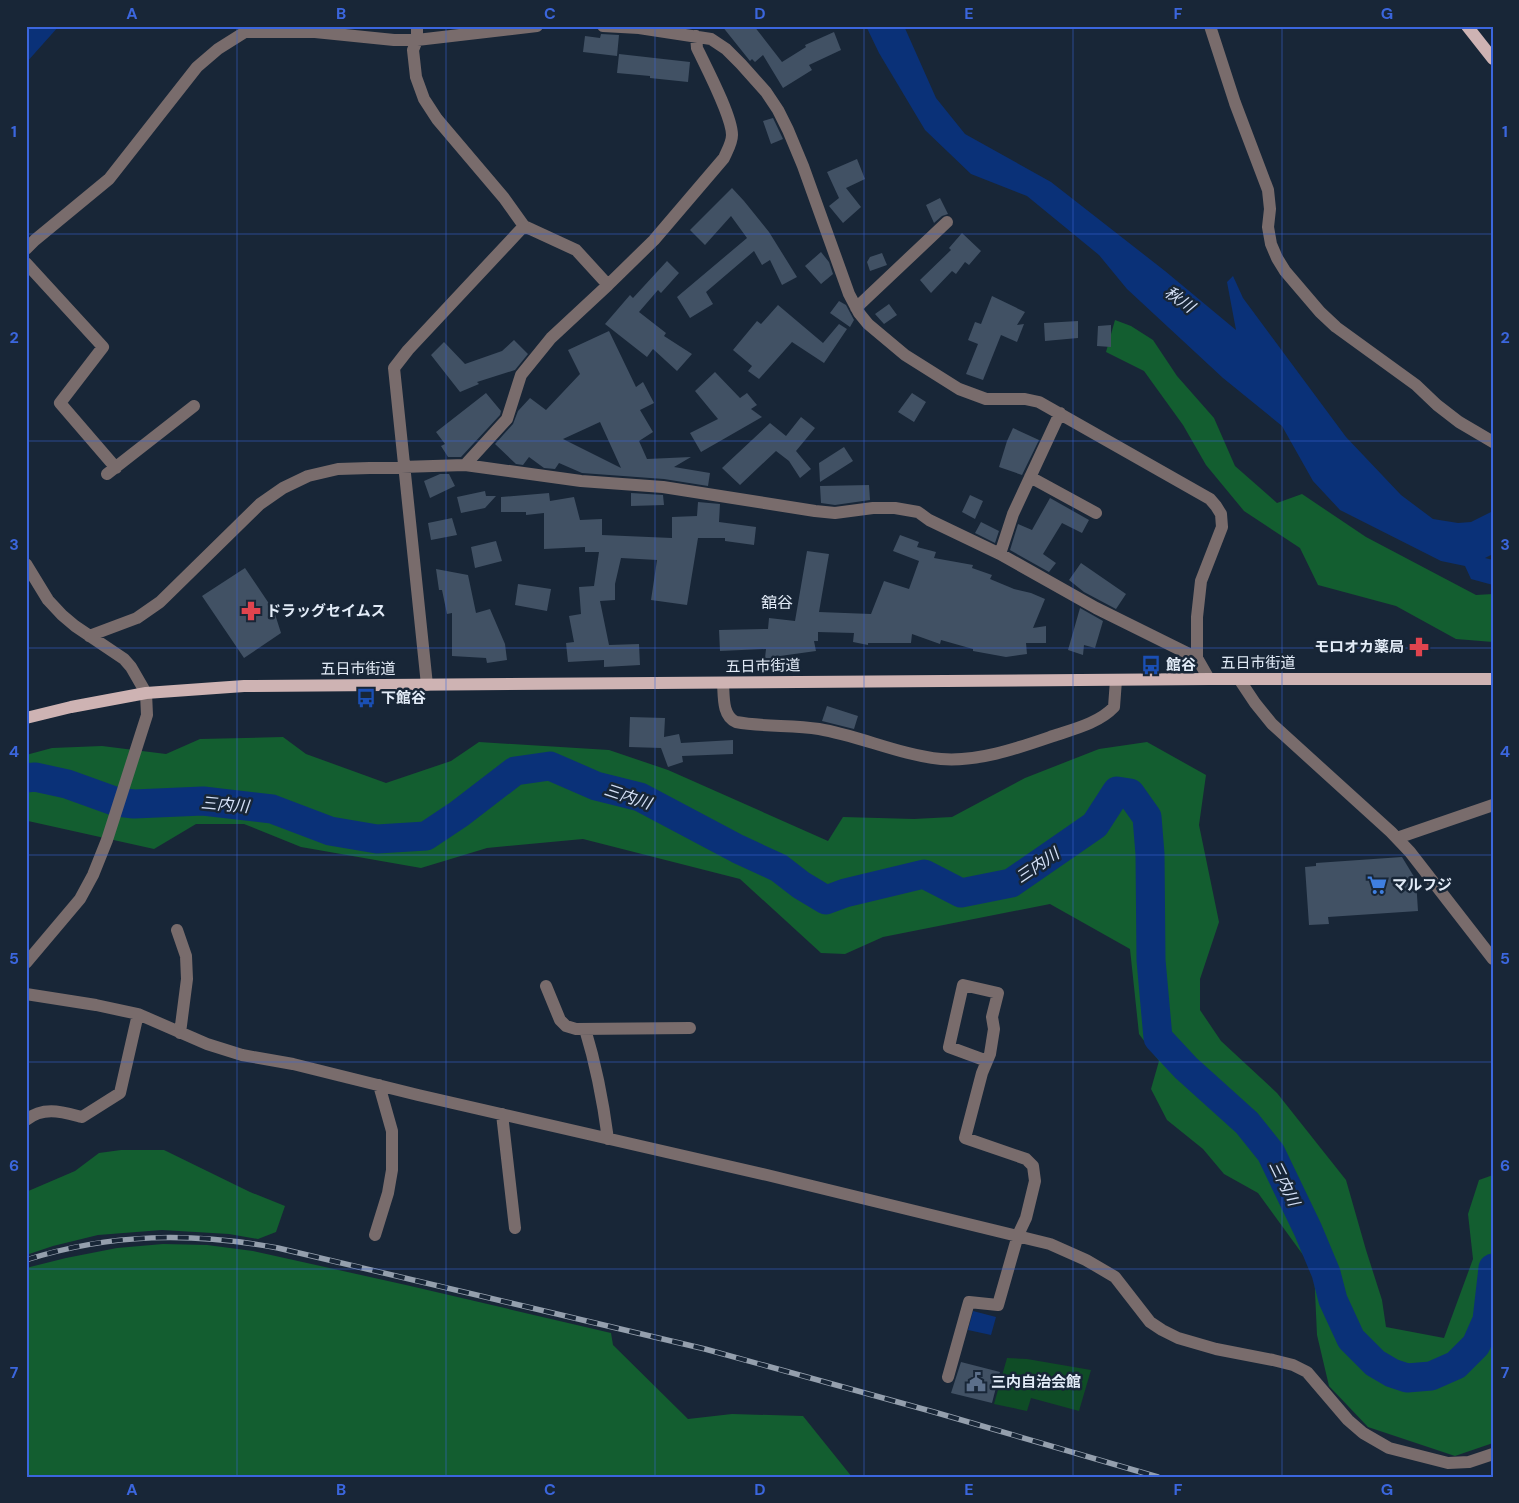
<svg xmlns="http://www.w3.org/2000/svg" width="1519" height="1503" font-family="'DM Sans','Noto Sans JP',sans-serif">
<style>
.green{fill:#0f4c26}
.forest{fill:#135e30}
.water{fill:#0a3178}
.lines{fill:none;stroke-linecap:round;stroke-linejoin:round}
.river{stroke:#0a3178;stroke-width:29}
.building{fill:#415164;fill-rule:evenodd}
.minor{stroke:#796c6c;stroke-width:12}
.major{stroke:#ceb3b3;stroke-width:12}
.rail-casing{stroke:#949fad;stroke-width:5.5}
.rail{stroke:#182637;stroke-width:4;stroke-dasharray:11;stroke-linecap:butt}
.grid{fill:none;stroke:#3b66dd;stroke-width:1;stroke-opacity:0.55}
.labels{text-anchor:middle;stroke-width:5;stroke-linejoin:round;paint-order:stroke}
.poi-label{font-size:15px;font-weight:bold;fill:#e2ebf7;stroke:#182637;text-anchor:start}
.street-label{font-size:15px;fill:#e2ebf7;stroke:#182637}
.water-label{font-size:16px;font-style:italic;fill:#d6e2f8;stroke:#182637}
.neighbourhood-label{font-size:16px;fill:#e2ebf7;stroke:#182637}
.neatline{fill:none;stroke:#3b66dd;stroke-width:2}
.grid-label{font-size:16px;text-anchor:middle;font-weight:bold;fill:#3b66dd}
</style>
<rect width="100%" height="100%" fill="#182637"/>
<path class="green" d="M1007 1358 1027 1359 1091 1370 1079 1411 1031 1398 1027 1411 994 1404Z"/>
<path class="forest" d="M1115 320 1131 326 1153 340 1177 376 1214 418 1235 466 1277 503 1302 494 1366 537 1476 595 1493 594V642L1456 639 1396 606 1318 585 1300 548 1244 511 1206 465 1183 425 1144 371 1106 352Z
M283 737 306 754 386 783 451 761 479 742 609 750 668 770 828 841 843 817 914 819 952 817 1025 778 1099 749 1147 742 1206 775 1199 825 1219 922 1200 979V1010L1221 1041 1277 1093 1346 1180 1366 1250 1382 1300 1386 1327 1444 1338 1473 1259 1468 1214 1479 1180 1493 1175V1443L1455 1456 1368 1427 1329 1386 1317 1335 1314 1270 1258 1193 1224 1174 1203 1149 1167 1120 1151 1089 1159 1061 1139 1034 1130 949 1050 904 883 937 845 954 821 953 740 879 583 839 487 848 421 868 301 847 244 824H196L154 849 28 821 26 826V755L52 748 102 746 166 754 200 739Z
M121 1150H164L250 1192 285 1206 276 1232 258 1239 229 1234 162 1230 98 1235 53 1246 26 1255V1192L75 1171 99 1153Z
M163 1244 207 1245 253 1251 406 1285 611 1333 613 1345 688 1419 732 1414 803 1416 852 1477H26V1268L66 1258 117 1248Z"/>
<path class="water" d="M26 26H59L26 63Z
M866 26H904L936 98 965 134 1051 182 1165 271 1236 330 1227 282 1233 276 1243 298 1346 437 1401 495 1433 519 1458 523 1471 522 1493 511V554L1485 558 1493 560V585L1471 579 1465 566 1441 561 1340 510 1313 481 1282 426 1223 378 1127 289 1099 255 1027 196 971 174 925 130 879 53Z
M42 769 67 784 26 786V770Z
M973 1311 996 1317 991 1335 968 1330Z"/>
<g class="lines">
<path class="river" d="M26 778 35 777 67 784 117 802 134 804 203 801 272 809 330 831 377 839 426 836 459 814 515 771 550 766 596 786 640 797 738 849 779 868 801 885 826 900 845 893 924 874 961 893 1011 883 1095 825 1117 791 1130 793 1147 817 1150 854 1151 960 1158 1038 1186 1068 1247 1123 1271 1153 1308 1230 1326 1273 1333 1300 1351 1339 1375 1363 1392 1373 1407 1378 1431 1376 1456 1365 1476 1345 1487 1320 1493 1268"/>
</g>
<path class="building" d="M722 26H754L782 62 806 47 805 45 834 32 841 50 809 65 812 70 783 88 763 55 755 62 752 59 750 61Z
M601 34 619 35 617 56 583 52 585 36 600 38Z
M619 54 690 62 688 82 650 78V76L617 73Z
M773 118 783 139 771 144 763 121Z
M857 159 865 179 846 188 861 207 843 223 829 206 839 198 827 172Z
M732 188 744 201 769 232 797 277 782 285 770 260 762 265 754 251 706 292 713 304 690 318 677 297 747 238 731 216 705 245 690 230Z
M940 198 948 214 942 216 934 223 926 205Z
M962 233 981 251 969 265 965 262 956 274 952 271 931 293 920 280 951 250 949 248Z
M821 252 829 262 833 274 821 284 805 266Z
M882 253 887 265 870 271 867 262 870 257Z
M667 261 679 273 661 293 658 290 639 312 666 333 664 336 692 354 677 371 653 349 647 357 605 324 630 295 633 298Z
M992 296 1025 312 1017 325 1024 324 1017 342 1001 335 983 380 966 374 978 344 968 340 975 322 981 324Z
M839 301 846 305 854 320 850 327 830 313Z
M889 304 897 315 884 324 875 314Z
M778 305 823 343 839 324 847 329 824 363 792 342 759 379 748 371 752 366 733 350 757 321 761 324Z
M1078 321V338L1045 341 1044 323Z
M1111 325V347L1097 346 1098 326Z
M609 331 636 387 643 382 654 403 640 410 653 432 639 441 647 459 691 457 674 467 710 473 708 486 664 479 582 473 559 463 555 469 544 468 529 457 523 465 516 464 495 444 513 424 518 411 530 398 546 410 580 374 568 350ZM600 422 621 468 563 439Z
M514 340 528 354 515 370 477 382 479 384 460 392 431 355 444 342 465 364 502 351Z
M715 372 740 398 747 393 757 405 751 409 762 417 701 452 690 433 718 419 695 391Z
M486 393 501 411 500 415 461 457H448L441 446 445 444 436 432Z
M912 393 926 402 914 422 898 412Z
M801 417 815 428 796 451 811 469 800 478 789 461 776 451 740 485 722 468 770 423 786 436Z
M1013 428 1039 440 1022 475 999 467 1007 441Z
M844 447 853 461 820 482 819 463Z
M440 474H449L455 486 430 498 424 481Z
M869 485 870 500 835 505 821 503 820 486Z
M485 491 486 496H496L485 508 461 513 457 497Z
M549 493 550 501 574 497 580 520 602 519V535L672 538V517L697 516 698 502 720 504 719 522 756 527 754 545 725 541V538H698L687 605 651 600 657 560 621 558 615 584V600L600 601 609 645 639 644 640 665 604 667V660L568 662 566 643 574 642 569 616 581 614 579 587 594 586 599 552H585V547L544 549V513L526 515V512H501V497Z
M631 493 663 495 664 505 631 506Z
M970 495 983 501 975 519 962 512Z
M1050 498 1089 520 1082 533 1062 523 1043 554 1056 563 1049 572 1010 550 1018 524 1032 530Z
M452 518 457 535 431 540 428 523Z
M981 522 999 531 995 543 975 533Z
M900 535 919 542 917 547 936 552 934 558 973 565 972 568 992 575 990 579 1014 589 1031 593 1045 599 1033 628 1046 626V643H1026L1027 654 1006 657 973 651V649L941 640 940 644 912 634 911 643H868V645L853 642 854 633 818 632V641H814L816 651 780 656 779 659 765 658 766 649 720 651 719 630 768 629 769 618 795 621 807 551 829 554 819 612 871 614 884 581 909 589 919 561 893 551Z
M496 541 502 561 475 568 471 547Z
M1081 563 1126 594 1116 609 1084 592 1069 580Z
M245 568 274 611 281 633 244 658 202 596Z
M436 569 468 575 476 613 490 609 505 644 507 660 487 663 486 658 452 656V613L447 614 442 590H439Z
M518 584 551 589 547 611 515 605Z
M1080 608 1103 621 1095 648 1084 645 1083 655 1068 650Z
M827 706 858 716 854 729 822 721Z
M630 717 665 718 664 737 679 734 681 743 733 740V754L682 756 683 762 668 767 661 748 629 747Z
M1402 857 1416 880 1418 911 1328 917 1329 924 1309 925 1305 867 1316 866V863Z
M961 1362 1000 1372 992 1403 951 1393Z"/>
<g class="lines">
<path class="minor" d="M417 26V40L413 50 416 77 424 99 437 119 504 198 524 226 576 250 608 285 654 240 724 158C727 151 732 143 732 135 732 116 706 67 697 48L696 36
M603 26 639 28 711 39 726 49 741 64 766 92 778 110 788 130 803 166 849 294 859 313 868 324 905 355 959 389 986 399H1025L1039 402 1210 499 1216 506 1221 514 1222 527 1201 581 1197 617V658L1209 679
M1210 26 1235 103 1268 190 1270 209 1268 227 1271 244 1277 258 1285 271 1320 312 1336 327 1416 385 1437 405 1459 422 1493 442
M26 249 35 240 109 179 197 67 218 49 245 32H315L394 40H417L537 26
M26 263 103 347 60 403 116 468
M856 308 947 222
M465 465 507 419 521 375 551 338 608 285
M107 474 194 406
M1030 477 1096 513
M1000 554 1013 514 1060 413
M26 564 48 600 62 615 75 626 124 659 131 667 146 693 147 715 107 840 93 875 80 899 26 963
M89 636 137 618 160 602 260 504 283 488 308 476 338 469 465 465 581 481 663 487 815 511 835 513 873 508H895L918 512 929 520 1000 554 1096 608 1197 658
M1239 679 1255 703 1272 724 1391 832 1410 852 1493 959
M723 683C724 696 722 716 736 722 763 727 792 725 819 729 860 736 900 755 941 759 979 762 1018 748 1053 736 1074 729 1099 723 1114 707L1116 680
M427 685 394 368 408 350 524 226
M1397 838 1493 805
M177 930 186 956 187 979 180 1033
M546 986 560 1020 566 1026 576 1029 690 1028
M26 994 96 1005 138 1014 207 1044 242 1055 293 1064 418 1095 767 1175 1050 1244 1086 1260 1115 1277 1150 1322 1162 1330 1178 1338 1216 1349 1273 1360 1293 1365 1307 1372 1348 1420 1363 1433 1389 1448 1448 1463 1469 1462 1493 1454
M585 1029C596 1065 603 1101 608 1139
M502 1114 515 1228
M26 1120C44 1106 62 1112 82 1117L120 1093 138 1014
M375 1235 388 1193 392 1170V1131L379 1085
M948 1377 969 1302 998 1305 1018 1235 1026 1218 1035 1181 1033 1166 1026 1159 965 1138 982 1073 990 1054 994 1029 992 1017 998 993 963 985 949 1047 987 1061"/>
<path class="major" d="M1467 26 1493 59
M26 718 71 707 146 693 244 686 1209 679H1493"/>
<defs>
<path id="rail" d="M26 1260C111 1233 192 1232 278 1248L705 1349 934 1412 1158 1477"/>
</defs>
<use href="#rail" class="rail-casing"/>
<use href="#rail" class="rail"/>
</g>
<path class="grid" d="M237 26V1477M446 26V1477M655 26V1477M864 26V1477M1073 26V1477M1282 26V1477M26 234H1493M26 441H1493M26 648H1493M26 855H1493M26 1062H1493M26 1269H1493"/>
<defs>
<symbol id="pharmacy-bare" viewBox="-9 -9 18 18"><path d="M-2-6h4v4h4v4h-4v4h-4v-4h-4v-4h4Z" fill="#e0444e" stroke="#182637" stroke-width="2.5" paint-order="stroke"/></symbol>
<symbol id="bus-bare" viewBox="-9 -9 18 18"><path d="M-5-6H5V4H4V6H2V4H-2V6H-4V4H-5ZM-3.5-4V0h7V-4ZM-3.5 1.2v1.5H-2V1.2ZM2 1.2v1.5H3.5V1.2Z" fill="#1a4fb4" stroke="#182637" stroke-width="2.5" paint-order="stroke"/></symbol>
<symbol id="supermarket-bare" viewBox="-9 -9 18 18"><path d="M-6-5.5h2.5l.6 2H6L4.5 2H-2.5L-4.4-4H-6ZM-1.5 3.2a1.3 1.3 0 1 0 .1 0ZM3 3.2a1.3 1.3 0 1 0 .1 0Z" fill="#3f7fe0" stroke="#182637" stroke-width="2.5" paint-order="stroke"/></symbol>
<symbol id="civic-bare" viewBox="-9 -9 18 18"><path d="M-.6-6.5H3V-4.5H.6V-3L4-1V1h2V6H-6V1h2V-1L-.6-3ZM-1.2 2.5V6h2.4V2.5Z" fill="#5c6f8a" stroke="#182637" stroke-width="2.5" paint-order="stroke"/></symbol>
</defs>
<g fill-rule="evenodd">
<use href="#pharmacy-bare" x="237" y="597" width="28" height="28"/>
<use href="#pharmacy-bare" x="1405" y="633" width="28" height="28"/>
<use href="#bus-bare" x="1137" y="651" width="28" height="28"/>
<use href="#bus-bare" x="352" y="684" width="28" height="28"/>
<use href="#supermarket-bare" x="1363" y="871" width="28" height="28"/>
<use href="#civic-bare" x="962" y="1368" width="28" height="28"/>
</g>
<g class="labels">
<g class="poi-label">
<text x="266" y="616">ドラッグセイムス</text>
<text x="1404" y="652" text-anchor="end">モロオカ薬局</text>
<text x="1166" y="670">館谷</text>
<text x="381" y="703">下館谷</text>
<text x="1392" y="890">マルフジ</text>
<text x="991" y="1387">三内自治会館</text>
</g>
<g class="street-label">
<text x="1258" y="668">五日市街道</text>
<text transform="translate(763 666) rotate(-1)" y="5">五日市街道</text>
<text x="358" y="674">五日市街道</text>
</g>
<g class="water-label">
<text transform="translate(1180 299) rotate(36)" y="6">秋川</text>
<text transform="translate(628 796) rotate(18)" y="6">三内川</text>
<text transform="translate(225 804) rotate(5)" y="6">三内川</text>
<text transform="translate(1037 865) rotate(-34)" y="6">三内川</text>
<text transform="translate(1285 1183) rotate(64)" y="6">三内川</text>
</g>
<g class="neighbourhood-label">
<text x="777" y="608">舘谷</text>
</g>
</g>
<rect width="1519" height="1503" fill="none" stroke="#182637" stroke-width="55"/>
<rect x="28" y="28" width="1464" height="1448" class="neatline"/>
<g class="grid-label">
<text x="132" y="19">A</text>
<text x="341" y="19">B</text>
<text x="550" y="19">C</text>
<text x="760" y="19">D</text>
<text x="969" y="19">E</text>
<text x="1178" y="19">F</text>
<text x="1387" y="19">G</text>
<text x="14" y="137">1</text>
<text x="1505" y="137">1</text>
<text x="14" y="343">2</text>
<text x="1505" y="343">2</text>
<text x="14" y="550">3</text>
<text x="1505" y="550">3</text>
<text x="14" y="757">4</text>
<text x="1505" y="757">4</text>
<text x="14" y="964">5</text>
<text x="1505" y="964">5</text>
<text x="14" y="1171">6</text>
<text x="1505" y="1171">6</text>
<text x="14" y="1378">7</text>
<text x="1505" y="1378">7</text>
<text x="132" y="1495">A</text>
<text x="341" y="1495">B</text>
<text x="550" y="1495">C</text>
<text x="760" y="1495">D</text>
<text x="969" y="1495">E</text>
<text x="1178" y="1495">F</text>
<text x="1387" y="1495">G</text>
</g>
</svg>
